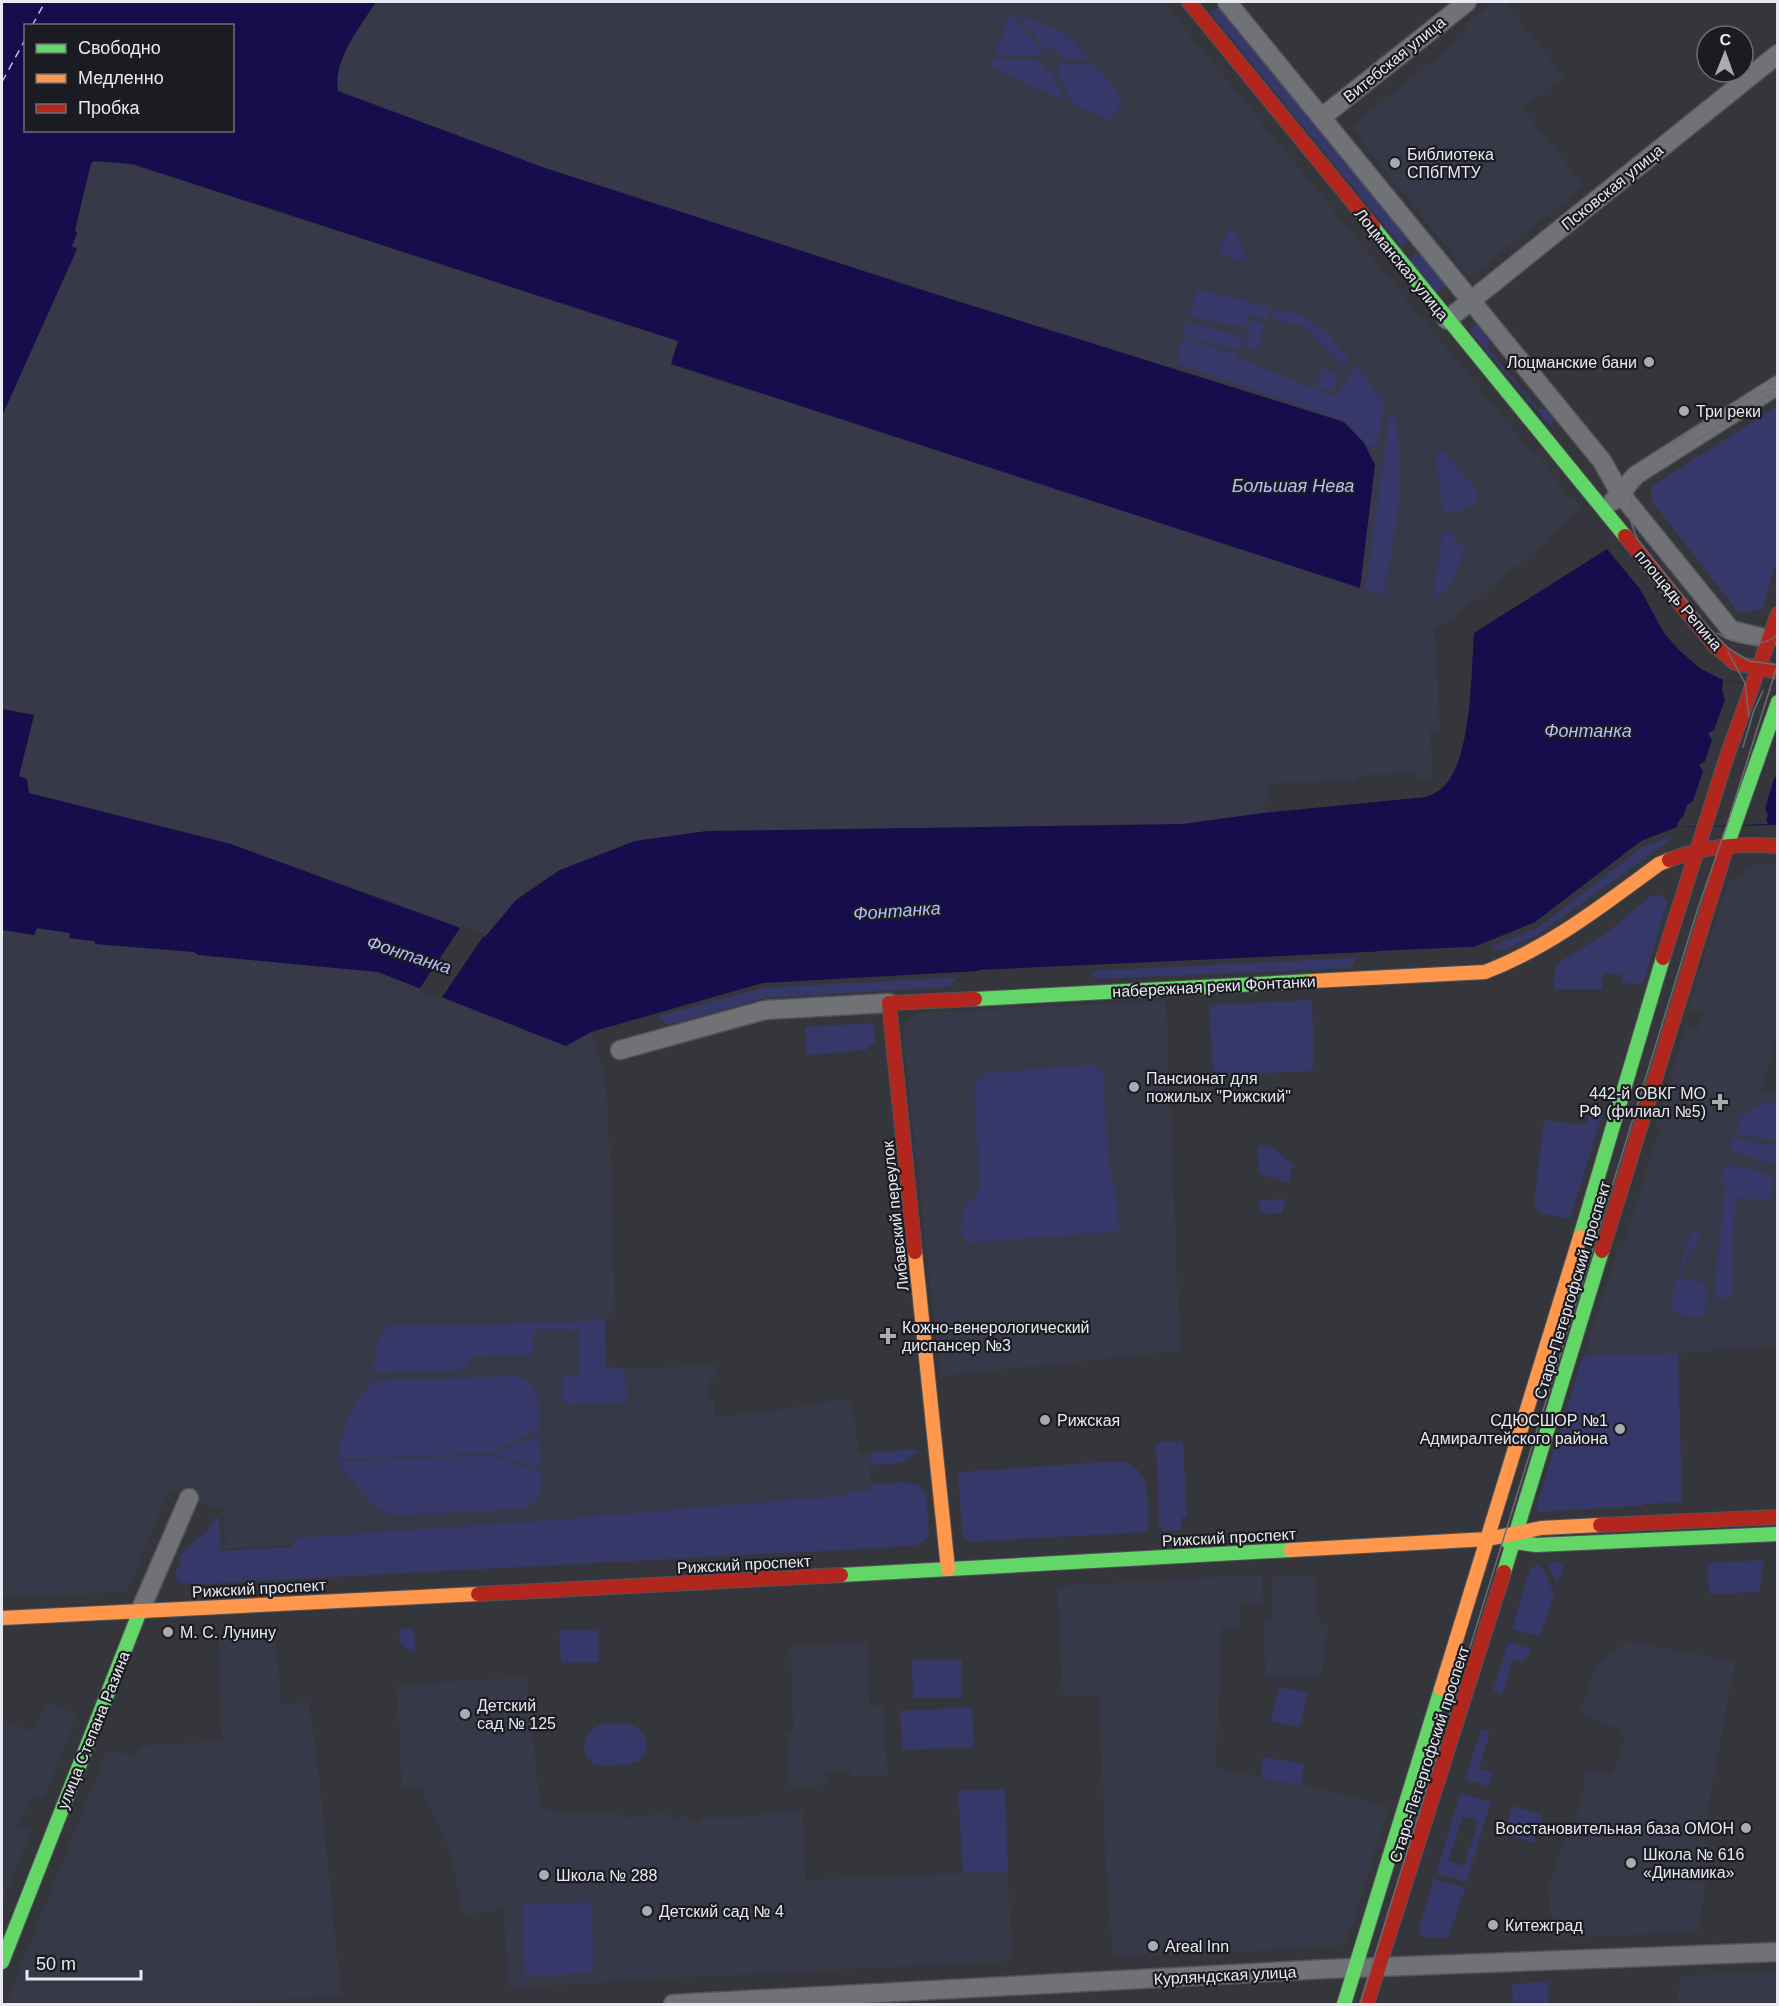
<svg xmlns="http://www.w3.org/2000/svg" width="1779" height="2006" font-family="Helvetica,sans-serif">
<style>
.built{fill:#373948}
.green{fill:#363869;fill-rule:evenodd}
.water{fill:#170c4c;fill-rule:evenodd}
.pier{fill:#35363b}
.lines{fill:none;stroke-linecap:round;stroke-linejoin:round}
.ferry{stroke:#b6befc;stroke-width:1.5;stroke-dasharray:8 6;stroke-linecap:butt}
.street-casing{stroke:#525358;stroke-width:21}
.fast-casing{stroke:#525358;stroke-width:16}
.slow-casing{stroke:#525358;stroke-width:16}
.jam-casing{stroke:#525358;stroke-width:16}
.street{stroke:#717276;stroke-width:18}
.fast{stroke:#63d668;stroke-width:14}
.slow{stroke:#ff974d;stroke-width:14}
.jam{stroke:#b3261e;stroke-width:14}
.tram{stroke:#6b6c70;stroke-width:1.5}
.poi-dot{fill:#aaabb1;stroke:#1b1c21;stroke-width:2}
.labels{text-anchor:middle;stroke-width:4.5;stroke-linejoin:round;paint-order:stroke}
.street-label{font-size:16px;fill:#e9eaf1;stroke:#1b1c21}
.poi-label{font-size:16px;fill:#e9eaf1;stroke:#1b1c21;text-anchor:start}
.water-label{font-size:18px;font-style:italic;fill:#b6befc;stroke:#1b1c21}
</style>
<rect width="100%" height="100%" fill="#35363b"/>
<path class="built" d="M376 2H1163L1524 443 1536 456 1538 454 1547 466 1546 468 1571 499 1573 497 1583 509 1547 538 1549 540 1452 618 1434 630 1438 680 1439 730 1430 731 1432 778H1415L1414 773 1357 775V781L1271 783 1263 813 1183 824 707 831 635 841 560 870 536 884 516 900 485 937 231 844 28 793 19 777 34 715 2 709V416L77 250 72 247 77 233 75 230 91 163 94 161 132 164 679 342 672 364 1344 422 938 295 542 167 338 91 337 80 338 69 345 52Z
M1494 2H1505L1564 77 1523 109 1584 186 1470 277 1351 127 1468 32 1464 26Z
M1758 863 1777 865V1029L1762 1092 1777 1094V1346L1712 1349V1352L1587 1356 1590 1344 1588 1343 1619 1246H1623L1660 1129 1655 1127 1687 1025 1699 1029 1704 1014 1688 1009 1727 884Z
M36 928 70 933 69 938 95 941V944L194 952 198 955 378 972 566 1046 591 1032 605 1076 611 1169 615 1318 605 1320 606 1367 624 1369 715 1365V1379H709V1400H714V1416L716 1417 794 1408 796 1406 852 1399 859 1454 869 1453 871 1490 850 1491V1495L538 1521 293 1538V1545L226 1549 223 1510 206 1505 169 1489 129 1587 123 1592 2 1597V930L34 935Z
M1166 1001 1180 1351 940 1376 907 1072 908 1070 907 1069 903 1033 905 1025 917 1013Z
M1262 1575 1263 1603 1240 1604 1241 1627 1221 1628 1216 1768 1313 1787 1389 1807 1347 1940 1341 1945 1272 1950 1113 1956 1106 1866 1099 1697 1063 1695 1057 1586Z
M1317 1575 1315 1616 1328 1628 1321 1676 1266 1677 1264 1623 1273 1619 1272 1576Z
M275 1633 281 1705 309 1702 319 1777 341 1996 195 2004H6L107 1751 138 1756V1746L222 1741 218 1637Z
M1628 1641 1735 1662 1707 1814 1705 1888 1698 1931 1552 1939 1549 1888 1565 1839H1569L1582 1796 1586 1770 1611 1774 1618 1761 1624 1738 1618 1729 1581 1712 1594 1668Z
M868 1643 870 1706H884L887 1775 851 1777 850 1770 825 1771 826 1785 789 1787 787 1733 794 1732 790 1646Z
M527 1677 540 1809 574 1814 616 1812 622 1818 658 1814 663 1811 671 1820 683 1816 697 1825 700 1820 705 1818 760 1817V1813L802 1810 806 1880 1008 1871 1012 1961 607 1981 603 1983 508 1988 504 1909H499L496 1912 462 1914 453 1860 438 1822 424 1799 422 1787H402L397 1685Z
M45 1702 77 1714 44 1799 35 1795 33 1800 30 1799 18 1828H32L2 1905V1720L33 1732Z
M1777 1971V2004H1677L1680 1976Z"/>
<path class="green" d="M1217 8H1221L1408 236V240L1402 247 1210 12Z
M1017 15 1063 31 1091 60 1062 59 1057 50 1046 49Z
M1012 16 1043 51 1040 57 995 54 1009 17Z
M994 58 1039 61 1045 70 1052 71 1065 101 992 68Z
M1062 63 1094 65 1123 99 1111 120 1073 105 1056 70Z
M1229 227 1238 238 1247 261H1240L1219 253Z
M1416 253H1421L1448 284 1434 295 1409 261Z
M1197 289 1270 307 1269 319 1249 315 1245 328 1189 316Z
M1277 309C1285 311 1294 312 1301 315 1320 324 1335 344 1349 358L1344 366 1303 326 1273 320 1274 312Z
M1251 321 1264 325 1257 350 1243 346Z
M1187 322 1242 337 1238 350 1183 336Z
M1475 325 1483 327 1490 335 1488 348 1538 409H1551L1556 417 1550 426 1469 330Z
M1181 339 1237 354 1236 358 1336 397 1351 372 1357 367 1384 404 1377 448 1366 444 1345 421 1177 363Z
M1323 368 1332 372 1338 379 1333 392 1316 386Z
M1777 406V560L1762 610 1739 613 1651 500V487Z
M1389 416H1394C1408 477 1395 535 1383 595L1366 589Z
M1439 452H1444L1473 485 1477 490 1476 506 1465 507 1458 513 1443 511 1436 457Z
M1443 531 1452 533 1458 544 1464 549C1459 568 1455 585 1437 596L1434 592Z
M1671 836 1673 838 1537 935 1500 951 1490 947 1537 928 1643 847Z
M1654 895H1659L1666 900 1667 903 1643 984 1621 983 1622 974 1603 973 1602 989H1554L1555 965 1608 932 1648 898Z
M1356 958 1352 966 1347 968 1097 979 1092 976 1090 971Z
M958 977 951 985 946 987 764 998 669 1025 664 1023 659 1016 763 988Z
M1312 1000 1314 1065 1309 1071 1219 1075 1213 1069 1209 1005Z
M874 1023 876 1045H867V1050L807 1055 805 1027Z
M1092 1065 1099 1067 1103 1072 1108 1157 1116 1198 1119 1231 968 1243 961 1232 965 1205 980 1189 974 1088 978 1079 986 1073Z
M1764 1102 1777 1104V1141L1736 1134 1739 1117Z
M1591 1109H1604L1570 1219 1540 1213 1534 1204 1544 1120 1586 1125Z
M1733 1138 1777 1146V1165L1733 1152 1731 1150Z
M1258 1145 1270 1147 1293 1164 1289 1183 1259 1174Z
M1734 1165 1773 1176 1772 1199 1735 1198 1732 1296V1298H1717L1715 1287 1725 1188 1724 1182 1719 1181 1724 1168Z
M1285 1199 1282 1213 1261 1214 1260 1200Z
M1692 1229H1700L1695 1249 1690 1248 1680 1278 1702 1284 1703 1281 1707 1293 1705 1317C1690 1316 1677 1319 1670 1303Z
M605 1320 606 1367 623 1368 625 1371 627 1401 625 1402 568 1404 563 1400 562 1378 565 1375H579L580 1331 557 1329 534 1330 532 1355 472 1356 463 1370 377 1372 372 1366 381 1335 388 1326 529 1324Z
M1678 1353 1682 1502 1643 1504V1506L1539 1512 1536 1508 1583 1356Z
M517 1376C543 1386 538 1407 539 1430L490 1453 338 1459C338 1439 356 1390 374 1381Z
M539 1435 541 1468 494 1454Z
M1183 1441 1187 1517 1181 1518V1530L1163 1531 1159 1526 1156 1442Z
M918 1449C909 1466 887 1464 870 1465L869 1453Z
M491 1455 528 1468 541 1470 539 1474 541 1475C542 1493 540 1504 520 1509L399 1515 385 1512 375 1507 339 1465 338 1462Z
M1119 1461C1153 1467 1147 1499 1149 1526L1147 1532 969 1542 963 1539 958 1476 961 1472Z
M904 1482 918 1485 926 1492 929 1536 921 1543 914 1546 204 1584 180 1583 177 1581 175 1572 180 1565 179 1557 184 1550 206 1532 215 1517 219 1519 221 1551 293 1547V1538L538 1521 849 1495V1491L871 1490V1485Z
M1764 1560 1759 1592 1709 1594 1708 1563Z
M1565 1562 1557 1584 1548 1563Z
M1537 1564H1541L1554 1594 1540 1637 1512 1629 1530 1570Z
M414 1628 415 1649 411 1652 399 1642 400 1629Z
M598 1629 599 1662 561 1663 559 1630Z
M1508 1642 1532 1649 1527 1658 1522 1661 1513 1659 1502 1694 1493 1691Z
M962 1659V1697L913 1698 912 1660Z
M1279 1687 1307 1693 1300 1727 1271 1721Z
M972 1707 974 1747 902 1750 900 1711Z
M630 1724C647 1732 652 1743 641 1760 628 1764 608 1769 595 1764 579 1757 582 1733 597 1726 606 1723 620 1724 630 1724Z
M1481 1729 1490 1732 1479 1769 1493 1773 1488 1786 1465 1780Z
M1263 1757 1304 1764 1301 1785 1260 1778Z
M1005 1789 1008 1871 963 1873 958 1791Z
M1461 1793 1491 1802 1466 1882 1436 1873ZM1463 1816 1479 1821 1464 1866 1448 1861Z
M1513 1806 1542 1815 1534 1843 1504 1834Z
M1434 1879 1465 1888 1448 1938 1423 1937 1418 1932Z
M591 1902 594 1973 525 1976 522 1905Z
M1549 1982 1548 2004H1513L1512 1984Z"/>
<path class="water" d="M2 2H376C360 27 333 59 338 91L542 167 938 295 1344 422 1364 443 1375 465 1360 588 671 364 678 341 132 164 94 161 91 163 75 230 77 233 72 246 77 249 2 416ZM26 26H232V130H26Z
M1607 549 1640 589 1664 633 1680 651 1701 669 1723 680 1777 687V825L1677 827 1641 841 1535 922 1474 947 1065 966 763 983 591 1032 566 1046 378 972 198 955 194 952 95 944 94 941 69 938 70 933 37 928 34 935 2 930V709L34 715 19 776 27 779 29 793 231 844 485 937 516 900 560 870 635 841 707 831 1183 824 1263 813 1426 797C1433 794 1440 791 1445 785 1472 756 1471 672 1474 633Z"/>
<path class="pier" d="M1723 680 1777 687V776L1774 778 1765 809 1768 814 1766 821 1769 824 1677 827 1678 822 1684 815 1687 805 1693 801 1703 771 1699 765 1705 761 1712 740 1708 733 1714 730 1725 700 1722 690Z
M462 925 484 933 486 932 441 999 418 991Z
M1469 947V950L1378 954 1377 951Z
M1065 966V969L979 973V970Z"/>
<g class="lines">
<path class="ferry" d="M32 26 45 2
M2 82 26 38"/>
<defs>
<path id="street" d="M1227 2 1602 461 1620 493 1731 630 1768 639
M1322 117 1467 2
M1447 320 1778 54
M1613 501 1636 475 1778 385
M620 1050 765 1010 889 1003
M140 1611 189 1498
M673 2004 1326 1969 1778 1952"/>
<path id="fast" d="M1373 227 1625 536
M1726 849 1778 702
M975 999 1312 981
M1580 1237 1663 958
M1507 1541 1536 1545 1778 1534
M1504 1572 1602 1251
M841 1575 1291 1550
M2 1962 140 1611
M1344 2004 1441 1689"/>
<path id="slow" d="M1312 981 1485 972C1550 947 1603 905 1659 864L1669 860
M915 1252 948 1569
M1291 1550 1488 1539 1541 1528 1600 1525
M2 1618 478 1594
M1441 1689 1580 1237"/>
<path id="jam" d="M1189 2 1373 227
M1625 536 1714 645 1735 663 1778 672
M1669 860C1704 846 1741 843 1778 846
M1663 958 1726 759 1778 614
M1602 1251 1726 849
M915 1252 889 1003 975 999
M1600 1525 1778 1517
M478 1594 841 1575
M1367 2004 1504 1572"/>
</defs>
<use href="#street" class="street-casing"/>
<use href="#fast" class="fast-casing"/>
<use href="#slow" class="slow-casing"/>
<use href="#jam" class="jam-casing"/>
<use href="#street" class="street"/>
<use href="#fast" class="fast"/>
<use href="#slow" class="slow"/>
<use href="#jam" class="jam"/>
<path class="tram" d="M1778 388C1749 392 1687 431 1665 451 1652 462 1638 480 1632 496 1627 511 1631 526 1638 540L1703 622 1728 648 1749 661 1778 665
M1665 460 1770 395
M1717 633C1735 645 1759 649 1778 635
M1728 652 1745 683 1749 716
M1743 747 1754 710 1763 691
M1360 2004 1698 908 1727 825 1778 663"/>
</g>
<g class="poi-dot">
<circle cx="1395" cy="163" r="6"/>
<circle cx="1649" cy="362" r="6"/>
<circle cx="1684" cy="411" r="6"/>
<circle cx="1134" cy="1087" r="6"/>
<path d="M1717 1093h6v6h6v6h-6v6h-6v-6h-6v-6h6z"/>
<path d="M885 1327h6v6h6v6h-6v6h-6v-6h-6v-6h6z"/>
<circle cx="1045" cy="1420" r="6"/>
<circle cx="1620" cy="1429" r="6"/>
<circle cx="168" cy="1632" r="6"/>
<circle cx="465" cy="1714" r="6"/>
<circle cx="1746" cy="1828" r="6"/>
<circle cx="1631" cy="1863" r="6"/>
<circle cx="544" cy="1875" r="6"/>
<circle cx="647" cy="1911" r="6"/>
<circle cx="1493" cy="1925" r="6"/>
<circle cx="1153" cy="1946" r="6"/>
</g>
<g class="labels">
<g class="street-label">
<text transform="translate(1394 59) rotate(-39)" y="6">Витебская улица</text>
<text transform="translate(1612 187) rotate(-39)" y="6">Псковская улица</text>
<text transform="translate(1402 264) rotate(51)" y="6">Лоцманская улица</text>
<text transform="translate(1679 600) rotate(50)" y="6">площадь Репина</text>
<text transform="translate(1214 986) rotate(-3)" y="6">набережная реки Фонтанки</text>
<text transform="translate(895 1216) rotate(-96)" y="6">Либавский переулок</text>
<text transform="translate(1572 1290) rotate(-73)" y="6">Старо-Петергофский проспект</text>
<text transform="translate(1229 1537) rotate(-3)" y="6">Рижский проспект</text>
<text transform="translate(744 1564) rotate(-3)" y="6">Рижский проспект</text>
<text transform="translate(259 1588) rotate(-3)" y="6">Рижский проспект</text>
<text transform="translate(93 1730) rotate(-68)" y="6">улица Степана Разина</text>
<text transform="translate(1429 1754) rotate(-72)" y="6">Старо-Петергофский проспект</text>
<text transform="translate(1225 1975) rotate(-3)" y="6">Курляндская улица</text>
</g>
<g class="poi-label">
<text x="1407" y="160">Библиотека<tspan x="1407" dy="18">СПбГМТУ</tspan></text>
<text x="1637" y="368" text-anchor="end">Лоцманские бани</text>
<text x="1696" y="417">Три реки</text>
<text x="1146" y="1084">Пансионат для<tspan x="1146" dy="18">пожилых "Рижский"</tspan></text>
<text x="1706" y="1099" text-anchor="end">442-й ОВКГ МО<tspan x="1706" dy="18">РФ (филиал №5)</tspan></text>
<text x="902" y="1333">Кожно-венерологический<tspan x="902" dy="18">диспансер №3</tspan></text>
<text x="1057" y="1426">Рижская</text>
<text x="1608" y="1426" text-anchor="end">СДЮСШОР №1<tspan x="1608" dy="18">Адмиралтейского района</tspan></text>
<text x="180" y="1638">М. С. Лунину</text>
<text x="477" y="1711">Детский<tspan x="477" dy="18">сад № 125</tspan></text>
<text x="1734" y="1834" text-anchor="end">Восстановительная база ОМОН</text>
<text x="1643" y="1860">Школа № 616<tspan x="1643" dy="18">«Динамика»</tspan></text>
<text x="556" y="1881">Школа № 288</text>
<text x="659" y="1917">Детский сад № 4</text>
<text x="1505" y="1931">Китежград</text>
<text x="1165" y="1952">Areal Inn</text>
</g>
<g class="water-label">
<text x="1293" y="492">Большая Нева</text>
<text x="1588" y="737">Фонтанка</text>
<text transform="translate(897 911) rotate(-4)" y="6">Фонтанка</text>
<text transform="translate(409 955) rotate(18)" y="6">Фонтанка</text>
</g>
</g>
<rect width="1779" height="2006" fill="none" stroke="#e9eaf1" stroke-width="6"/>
<rect x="24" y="24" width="210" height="108" fill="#1b1c21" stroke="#6d6e74" stroke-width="1.5"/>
<rect x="36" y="44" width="30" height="9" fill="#63d668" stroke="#6d6e74" stroke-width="1.5"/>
<text x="78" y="54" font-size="18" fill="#e9eaf1">Свободно</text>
<rect x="36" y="74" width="30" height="9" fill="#ff974d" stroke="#6d6e74" stroke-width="1.5"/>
<text x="78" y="84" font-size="18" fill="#e9eaf1">Медленно</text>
<rect x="36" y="104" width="30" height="9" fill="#b3261e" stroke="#6d6e74" stroke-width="1.5"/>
<text x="78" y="114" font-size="18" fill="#e9eaf1">Пробка</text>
<g transform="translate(1725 54) rotate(1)"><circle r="28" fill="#1b1c21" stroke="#6d6e74" stroke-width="1.5"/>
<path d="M0-4.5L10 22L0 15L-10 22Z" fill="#aaabb1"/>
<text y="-9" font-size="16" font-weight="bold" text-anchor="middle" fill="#e9eaf1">С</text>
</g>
<path d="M27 1970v9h114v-9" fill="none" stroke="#e9eaf1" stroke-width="3"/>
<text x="36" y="1970" font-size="18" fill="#e9eaf1" stroke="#1b1c21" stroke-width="4.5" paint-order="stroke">50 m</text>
</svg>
